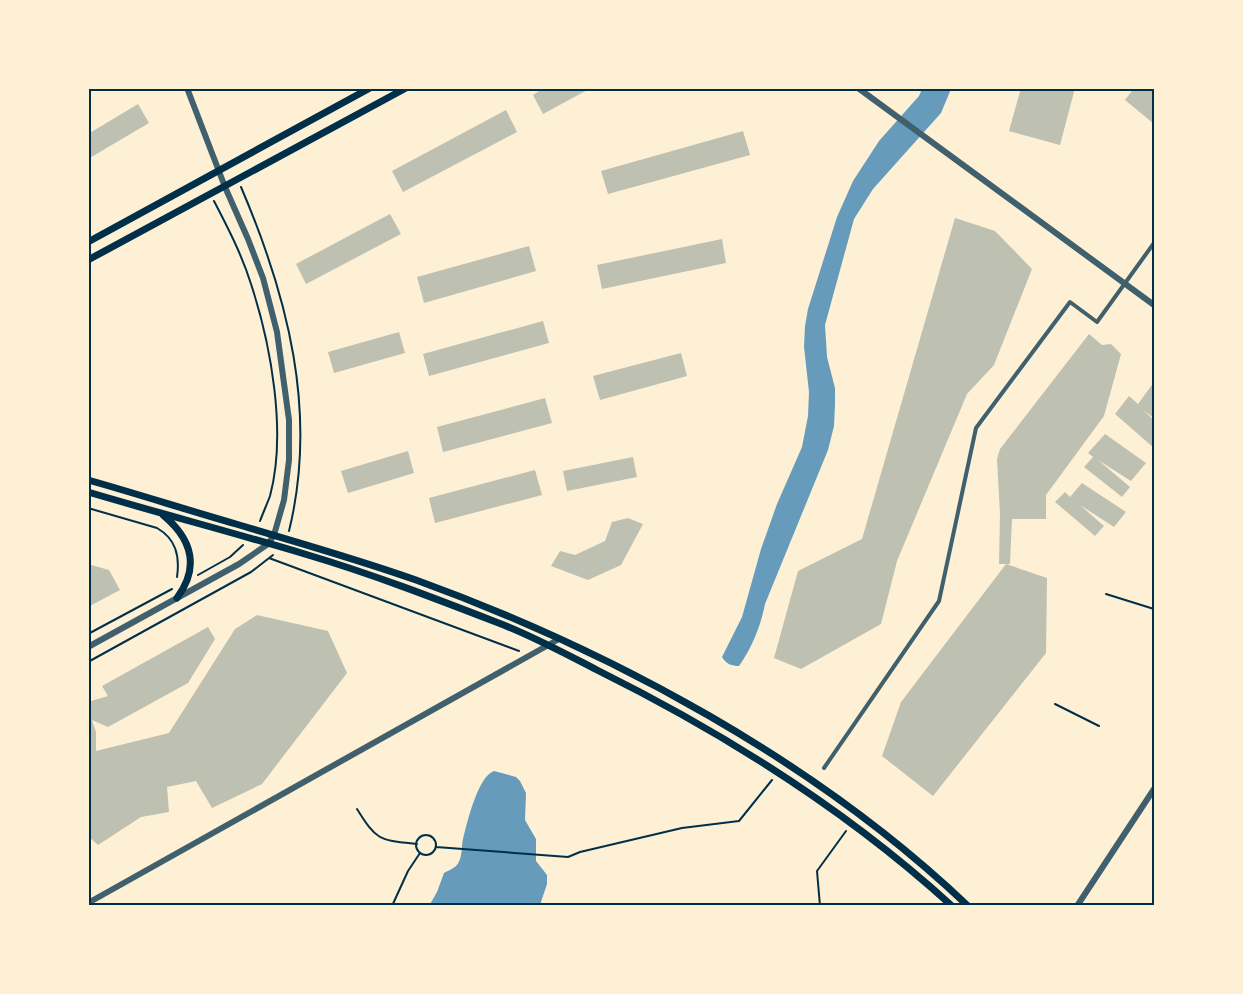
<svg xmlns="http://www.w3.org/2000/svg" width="1243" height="994" font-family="Helvetica,sans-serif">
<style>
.water{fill:#669bbc}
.building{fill:#bec0b2}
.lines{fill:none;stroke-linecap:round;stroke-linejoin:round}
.path{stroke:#003049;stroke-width:2}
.pedestrian{stroke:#3f606c;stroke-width:4}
.tertiary{stroke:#3f606c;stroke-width:6}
.secondary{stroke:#003049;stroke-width:7}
.neatline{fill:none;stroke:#003049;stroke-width:2}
</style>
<rect width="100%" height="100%" fill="#fdf0d5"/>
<path class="water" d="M922 89H951L941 113 873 189 854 219 825 325 827 357 835 388V404L834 426 828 450 765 604C761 625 752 648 739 666 732 666 726 664 722 657L742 617 761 549 777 504 802 447 808 416 809 392 804 347 805 326 808 309 837 217 853 181 879 141 919 96Z
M494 771 516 777 520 781 526 793 525 820 536 839V861L547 875V884L540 905 429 906 437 892 444 873C447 871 453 869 456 866 463 859 461 847 463 839 467 823 478 776 494 771Z"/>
<path class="building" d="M544 88H591L543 114 533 95Z
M1021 88H1075L1060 145 1009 131Z
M1134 88H1154V124L1125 100Z
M138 104 149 123 88 159V134Z
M506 110 517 132 403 192 392 171Z
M743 131 750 155 608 194 601 171Z
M390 214 401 234 306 284 296 264Z
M955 218 995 231 1032 269 994 365 967 394 897 561 881 624 801 669 774 658 798 571 862 539Z
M722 239 726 263 602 289 597 265Z
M529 246 536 271 424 303 417 277Z
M543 321 549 343 429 376 423 354Z
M399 332 405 353 334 373 328 352Z
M1089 334 1102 345 1111 344 1121 354 1104 416 1046 495V519H1012L1010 564H999L1000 514 997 459 1000 449Z
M681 353 687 376 600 400 593 376Z
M1154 382V418L1143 410 1154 420V448L1115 414 1129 396 1138 404Z
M545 398 552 423 443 452 437 427Z
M1105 434 1146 463 1131 481 1098 460 1130 487 1122 497 1084 467 1093 457 1088 453Z
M408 451 414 473 348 493 341 471Z
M633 457 637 477 567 491 563 471Z
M535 470 542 495 435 523 429 498Z
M1082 483 1126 512 1114 527 1080 505 1104 526 1095 536 1055 502 1065 492 1070 497Z
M628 518 643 524 621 565 588 580 551 566 560 551 575 555 605 541 612 522Z
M88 564 109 570 120 590 88 607Z
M1006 564 1047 578 1046 653 933 796 882 756 901 702Z
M257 615 328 631 347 673 262 784 212 808 196 781 167 787 169 812 141 817 98 845 88 836V702L108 696 102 686 208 627 215 639 188 683 108 727 92 720 96 732V751L169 733 235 629Z"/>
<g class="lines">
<path class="path" d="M241 187C288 297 318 413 289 531
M214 201C228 228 242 255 251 284 271 345 287 433 270 496 267 504 263 513 260 521
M88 508 157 528C176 539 180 556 177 577
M269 558 519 651
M198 575 230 557 243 545
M1106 594 1154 609
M88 634 172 589
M88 662 251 572 273 555
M1055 704 1099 726
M357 809C377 841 379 840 417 844
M416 845a10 10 0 1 1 20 0a10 10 0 1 1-20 0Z
M436 847 568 857 580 852 682 828 739 821 772 780
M392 906 408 871 420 853
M820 906 817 871 846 831"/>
<path class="pedestrian" d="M824 768 939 601 976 428 1070 302 1097 322 1154 243"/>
<path class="tertiary" d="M858 88 1154 305
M88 647 239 564 268 544 274 535 284 500 289 460V420L277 332 263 278 248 239 225 187 187 88
M88 903 559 639
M1077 906 1154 789"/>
<path class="secondary" d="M88 242 370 88
M88 260 406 88
M88 480C138 494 187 510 236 524 296 542 357 559 416 580 612 651 817 762 968 906
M88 492C162 514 235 533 308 555 372 574 434 598 496 622 531 635 564 653 597 670 724 733 847 810 952 906
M163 515C192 539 200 567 177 598"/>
</g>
<rect width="1243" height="994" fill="none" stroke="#fdf0d5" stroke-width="180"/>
<rect x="90" y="90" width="1063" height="814" class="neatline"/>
</svg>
